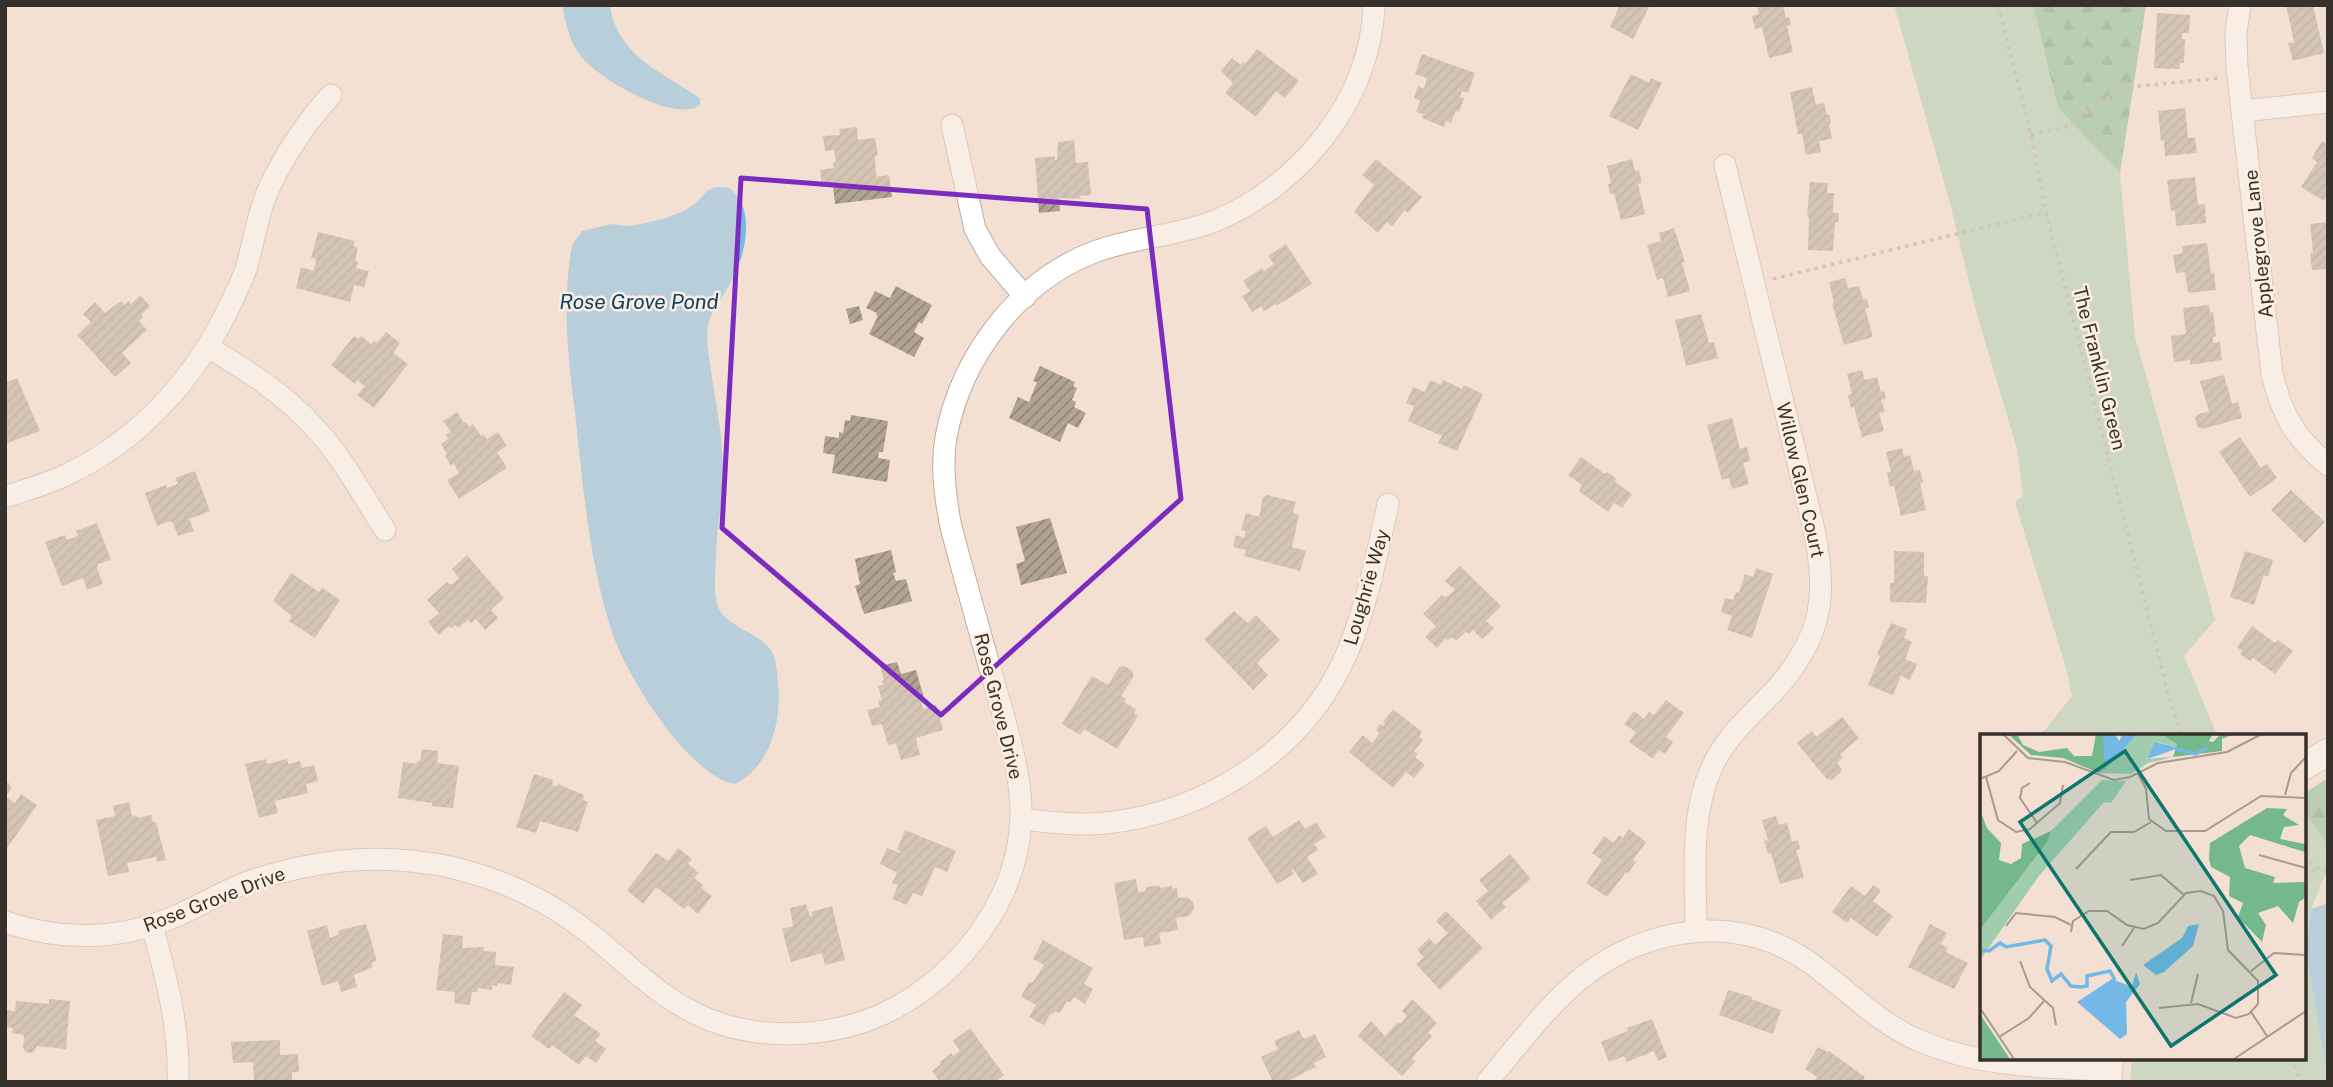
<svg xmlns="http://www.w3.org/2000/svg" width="2333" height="1087" font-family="'Public Sans',sans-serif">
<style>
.grass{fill:#a0cdae}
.forest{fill:url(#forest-firs)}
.water{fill:#73b8e6}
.building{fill:url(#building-hatch)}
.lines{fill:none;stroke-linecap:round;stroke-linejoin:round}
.minor-casing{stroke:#bfad9f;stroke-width:23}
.tertiary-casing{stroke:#bfad9f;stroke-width:28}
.path{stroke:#b0a196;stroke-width:3.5;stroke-dasharray:3.5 5;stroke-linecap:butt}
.minor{stroke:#fff;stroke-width:21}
.tertiary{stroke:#fff;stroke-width:26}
.marked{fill:none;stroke:#7b2cbf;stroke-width:5;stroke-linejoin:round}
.labels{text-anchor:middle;stroke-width:5;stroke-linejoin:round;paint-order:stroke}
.street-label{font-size:19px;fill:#38312b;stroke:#fdeee3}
.water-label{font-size:21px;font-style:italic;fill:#0a4261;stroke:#fdeee3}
.inset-river{fill:none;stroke:#73b8e6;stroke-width:3.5}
.inset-road{fill:none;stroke:#a89a8f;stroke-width:2}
.view{fill:#0f766e;fill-opacity:0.15;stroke:#0f766e;stroke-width:3.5}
.inset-edge{fill:none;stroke:#38312b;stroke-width:3.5}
</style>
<defs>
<pattern id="forest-firs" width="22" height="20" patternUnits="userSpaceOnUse" patternTransform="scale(1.75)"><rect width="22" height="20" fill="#74b88c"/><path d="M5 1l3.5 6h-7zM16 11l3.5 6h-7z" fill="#609673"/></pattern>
<pattern id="building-hatch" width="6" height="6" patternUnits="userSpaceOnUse" patternTransform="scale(1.75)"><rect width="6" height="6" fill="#b0a392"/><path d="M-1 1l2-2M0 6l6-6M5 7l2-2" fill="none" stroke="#908577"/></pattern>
</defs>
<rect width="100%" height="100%" fill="#f3e0d2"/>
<path class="grass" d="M1894 5H2033L2058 108 2120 173 2135 337 2215 620 2184 656 2217 735H2037L2045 730 2072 696 2067 671 2015 502 2023 496 2017 449 1978 318 1950 203Z
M2303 810 2328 846V868L2311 909 2306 952 2328 1082H2130L2132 1057H2303Z"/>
<path class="forest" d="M2033 5H2146L2120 173 2058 108Z
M2328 778V846L2303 810V794Z"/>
<path class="water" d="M562 5H610C616 55 663 73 700 98V105C675 124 597 78 581 56 569 42 566 23 562 5Z
M717 187 730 188C735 194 742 201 744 210 750 233 742 262 731 282 725 294 715 306 710 318 704 335 709 354 711 371 716 406 724 441 723 477 722 503 717 529 716 556 716 572 712 594 719 609 730 629 760 632 772 652 777 662 777 673 778 683 782 720 771 766 735 784 689 777 625 674 612 632 589 561 583 486 575 413 569 367 564 321 568 275 569 266 570 253 573 244 575 240 579 235 582 231L612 224 626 226 641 224 663 219 684 211 696 203 708 190Z
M2328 903V1081L2306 952 2311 909Z"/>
<path class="building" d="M1620 5H1650L1633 39 1610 27Z
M1757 5H1783L1786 18 1789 17 1791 25 1787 26 1793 52 1769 58 1762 27 1755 29 1752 16 1759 14Z
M2286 5H2313L2324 53 2293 61 2288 43 2294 42Z
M2157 13 2190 15 2189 33H2182V39H2185L2184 63H2180L2179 69 2154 68Z
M1257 49 1299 81 1285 98 1276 91 1256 117 1225 93 1233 83 1221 71 1232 58 1241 65 1243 62 1245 64Z
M1422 54 1475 73 1468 93 1462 91 1460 97 1464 98 1459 112 1456 111 1451 123 1446 121 1444 127 1422 118 1423 114 1416 112 1420 101 1414 98 1418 86 1424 89 1427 78 1415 74Z
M1631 74 1649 83 1651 78 1662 83 1638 130 1609 116Z
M1812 87 1816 105 1824 103 1827 115H1830L1831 123 1829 124 1832 139 1819 141 1821 152 1806 155 1802 134H1798L1790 92Z
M2185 108 2188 138H2195L2197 153 2165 156 2164 140 2161 141 2158 111Z
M857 127 858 140 875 138 878 155 875 156 876 177 889 175 892 197 835 204 833 186 822 187 820 170 834 168 833 163 836 162 834 150 825 151 823 136 840 135 839 129Z
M1074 140 1076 163 1088 162 1091 195 1080 196 1081 199 1059 198 1060 211 1039 213 1035 158 1055 156V160H1057L1058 142Z
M2322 141 2328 145V194L2324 201 2301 187 2317 162 2312 158Z
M1376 159 1422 197 1408 213 1405 210 1392 226 1387 222 1378 233 1354 212 1374 185 1362 175Z
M1632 159 1635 171 1639 170 1642 183 1638 184 1645 214 1621 220 1614 193 1610 194 1608 184 1611 183 1607 166Z
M2195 177 2198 205 2205 204 2206 223 2176 226 2175 210 2171 211 2167 180Z
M1810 182 1828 183 1827 193H1834L1833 213H1839L1838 222H1835L1833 251 1808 250 1809 217H1807Z
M2328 222V269L2312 270 2310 253H2313L2310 224Z
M1674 228 1685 262 1682 263 1690 291 1668 297 1663 278 1657 280 1647 245 1661 241 1659 233Z
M318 232 355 241 353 246 358 248 355 261 358 262 356 268 369 271 364 287 354 285 350 302 296 288 301 267 313 271 316 262 315 258H311Z
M2207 243 2211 273H2214L2216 290 2188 293 2185 272 2176 273 2173 255 2183 253 2182 246Z
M1286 244 1312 284 1276 306 1275 304 1264 311 1261 306 1252 312 1242 296 1250 291 1243 281 1262 268 1264 271 1274 264 1268 256Z
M1845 278 1848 288 1859 286 1863 300 1867 299 1869 307 1865 308 1873 337 1844 345 1832 303H1834L1829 282Z
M896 286 932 305 922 324 919 322 914 332 924 338 914 357 869 334 878 316 876 315 877 313 866 308 875 291 890 298Z
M140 295 150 306 141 315 143 317 139 321 147 330 122 353 131 363 115 377 77 335 91 322 83 314 95 302 105 313 121 301 125 305 129 301 131 304Z
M2209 305 2210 313 2213 312 2216 336 2213 337V343L2220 342 2222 360 2190 365V360L2174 362 2171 336 2186 334 2183 308Z
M859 306 863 320 850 324 846 309Z
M1701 314 1709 343 1714 342 1718 358 1686 366 1675 320Z
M386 332 400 343 393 353 408 364 374 408 357 395 365 386 357 380 355 384 331 365 354 336 358 339 361 336 371 344 374 341 377 343Z
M1040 366 1075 382 1073 386 1077 388 1072 400 1076 402 1074 407 1086 413 1078 428 1068 423 1060 442 1009 418 1018 397 1029 402 1037 382 1033 381Z
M1862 370 1865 380 1877 377 1881 392 1884 391 1886 399 1881 400 1885 412 1879 413 1884 431 1862 437 1854 407 1851 408 1848 395 1852 394 1847 374Z
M2224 375 2232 404 2238 402 2242 418 2202 429 2198 427 2195 418 2199 414 2209 411 2200 381Z
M17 378 40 431 7 443 5 383Z
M1430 380 1441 385 1443 380 1462 389 1464 385 1483 394 1457 451 1438 443 1442 436 1408 421 1414 406 1406 403 1413 387 1425 392Z
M457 412 464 423 466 422 469 427 473 424 481 436 483 434 487 439 498 432 507 446 497 452 507 468 459 499 447 480 459 473 454 464 451 466 445 456 447 454 441 444 448 439 446 435 451 432 443 421Z
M851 415 888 421 883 452H879L878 458 890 460 887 482 832 473 835 455 823 453 825 436 839 438V432L843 433 845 420 850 421Z
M1732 418 1740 449 1747 447 1750 461 1743 463 1749 484 1732 489 1729 478 1722 480 1707 425Z
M2240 437 2261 468 2267 464 2277 478 2250 497 2219 452Z
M1902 448 1904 457 1910 455 1914 471 1920 470 1923 482 1920 483 1926 510 1901 516 1894 486 1890 487 1887 473 1891 472 1886 452Z
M1581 457 1605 474 1607 472 1617 479 1615 482 1632 494 1622 508 1614 503 1608 512 1579 491 1582 485 1568 475Z
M195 471 210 511 189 519 194 531 178 536 173 523 170 521 157 526 145 493 166 485 167 488 178 484 175 478Z
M2291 490 2325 522 2305 543 2271 510Z
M1267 495 1296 502 1293 513 1299 515 1292 547 1306 551 1300 571 1244 556 1246 550 1233 547 1236 535 1244 538 1246 531 1241 530 1246 513 1259 517 1263 497Z
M1050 518 1067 573 1021 585 1016 564 1025 561 1016 527Z
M97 523 111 560 98 564 97 568 103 584 87 590 83 578 62 586 45 542 65 535 67 540 78 536 76 531Z
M891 550 896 572 893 573 896 581 906 579 912 601 864 614 855 586 860 584 855 559Z
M1894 551 1924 552V576H1928L1926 603 1890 602V583H1894Z
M2245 551 2273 560 2268 577 2264 575 2254 605 2230 597Z
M467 555 504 598 491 610 498 618 485 630 476 619 471 623 468 620 458 628 455 625 451 628 449 626 439 635 428 622 439 613 427 600 447 582 449 584H453L459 578 452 569Z
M1460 566 1501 606 1486 621 1494 628 1482 639 1473 630 1469 634 1466 632 1456 641 1452 637 1448 640 1446 638 1437 648 1425 637 1436 626 1423 614 1442 595 1444 597 1448 596 1455 590 1445 581Z
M1756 568 1773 574 1752 638 1727 630 1732 616 1721 612 1725 598 1733 600 1736 592 1739 593 1745 574 1753 577Z
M291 573 319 592 322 588 340 600 315 638 289 621 292 616 273 601Z
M1234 611 1248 623 1256 615 1280 640 1257 663 1268 675 1253 690 1204 639Z
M1891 623 1907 629 1904 638 1912 642 1905 659 1917 664 1910 680 1901 676 1893 695 1868 685 1880 656 1877 654Z
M2252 626 2275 643 2278 640 2293 651 2275 674 2253 658 2250 661 2240 654 2242 651 2237 647Z
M897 662 901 674 916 670 924 698 921 700 923 709 936 705 943 730 916 738 920 755 901 760 896 743 888 745 882 724 872 726 867 710 880 707 878 701 882 700 878 686 883 685 882 681 884 680 880 666Z
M1125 666 1132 671 1134 676 1121 696 1126 699 1124 702 1136 709 1134 714 1138 716 1117 749 1084 729 1080 735 1062 724 1092 676 1108 685 1119 667Z
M1666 700 1684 713 1666 737 1673 742 1665 754 1659 750 1653 759 1629 742 1636 732 1624 724 1634 711 1644 719 1649 712 1654 715Z
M1393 709 1422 732 1419 736 1423 740 1414 751 1418 754 1415 757 1425 765 1414 778 1406 772 1393 788 1349 752 1363 735 1372 743 1378 736 1379 732 1376 730 1380 724 1383 726 1385 724 1383 722Z
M1842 717 1859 738 1840 754 1843 757 1837 763 1842 769 1841 772 1832 780 1827 779 1819 770 1797 743 1812 731 1816 737Z
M422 749 438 751 437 763 459 766 453 808 432 806V803L398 798 403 762 417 764V761H420Z
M266 759 267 764 287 759 288 764 300 761 302 768 314 765 318 781 306 784 308 793 275 801 278 813 259 818 245 764Z
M534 774 553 780 552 785 557 787 558 784 584 795 583 800 588 802 578 832 540 821 536 833 516 827Z
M5 781 10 784 11 789 6 797 15 803 21 794 37 805 5 851Z
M129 802 132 816 137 815V818L151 815 153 822H156L166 860 157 862 156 857 127 863 129 872 108 876 96 820 115 816 113 806Z
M1776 816 1779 825 1787 823 1792 842 1798 840 1800 849 1796 850 1804 877 1780 884 1771 853 1768 854 1764 841 1768 840 1762 820Z
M1299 820 1305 829 1316 822 1326 837 1314 844 1318 850 1307 857 1318 874 1303 883 1293 869 1291 870 1294 874 1277 884 1247 838 1266 826 1273 837Z
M1629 829 1646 842 1633 860 1636 862 1628 873 1626 872 1607 897 1586 883 1602 860 1592 853 1604 836 1614 843 1619 835 1623 838Z
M905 830 956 851 947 872 935 867 922 896 913 893 907 905 892 899 898 885 892 883 897 873 880 864 887 848 900 853V851L897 850Z
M678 848 692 859 688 864 699 873 694 878 703 885 701 888 712 896 698 914 688 905 684 909 656 887 643 904 627 890 656 853 668 861Z
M1510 854 1531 879 1502 903 1506 907 1491 920 1476 901 1488 891 1479 880Z
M1136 879 1138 892 1146 891V887L1159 885 1160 888 1172 886V889L1177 888 1178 898 1187 897 1193 902 1194 909 1189 916 1176 918 1178 930 1159 933 1161 944 1144 947 1143 937 1124 940 1114 883Z
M1873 885 1881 890 1873 901 1893 916 1877 937 1851 918 1847 923 1832 912 1851 886 1865 896Z
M806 904 810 916H813L811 912 832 906 845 960 825 965 822 953 791 962 782 929 793 926 790 908Z
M1446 911 1483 948 1440 990 1416 964 1424 957 1417 950 1429 938 1435 945 1448 933 1436 921Z
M366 924 377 961 371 963 373 967 354 975 357 987 341 992 338 981 322 986 307 931 327 925 330 938 338 935 340 930Z
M1930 924 1947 933 1941 944 1948 948 1946 952 1968 963 1954 989 1908 967Z
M443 934 463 936 462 948 484 947 483 951 496 952 495 965 514 967 511 985 497 983V986L492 985V990L478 988 477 992H472L470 1005 454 1003 455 992 436 990Z
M1043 940 1093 968 1084 984 1093 989 1085 1004 1074 997 1070 1003 1067 1001 1060 1013 1055 1011 1053 1014 1051 1013 1044 1025 1029 1017 1036 1005 1021 997 1029 982 1032 983 1044 965 1033 959Z
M1728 990 1752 997 1751 999 1781 1010 1773 1034 1719 1015Z
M564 992 582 1005 574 1015 601 1034 595 1041 606 1049 596 1063 586 1056 579 1065 552 1045 549 1049 531 1036Z
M49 999 70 1001 66 1049 37 1046 33 1053 26 1052 23 1048 24 1035 12 1033 13 1028 5 1027V1010L15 1011 16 1001 49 1004Z
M1412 999 1437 1023 1428 1033 1432 1036 1412 1058 1415 1062 1402 1076 1358 1036 1371 1021 1385 1036 1398 1022 1400 1024 1407 1016 1402 1011Z
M1652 1019 1667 1057 1658 1061 1654 1051 1627 1062 1624 1056 1609 1062 1601 1042 1628 1031 1627 1028Z
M970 1028 1004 1075 995 1082H940L932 1071 941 1064 940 1062 951 1053 953 1056 960 1051 953 1041Z
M1299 1030 1304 1039 1315 1034 1326 1057 1314 1063 1316 1067 1290 1080 1273 1082 1261 1057 1278 1049 1274 1041Z
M280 1040V1055L298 1054 299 1072H292V1082H254L253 1062 233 1063 231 1042Z
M1818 1047 1828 1052 1829 1051 1865 1077 1862 1082H1814L1817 1077 1805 1069Z"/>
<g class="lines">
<defs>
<path id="minor" d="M2240 5 2236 32 2237 67 2272 374C2282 415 2295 438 2328 465
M2243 111 2328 102
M952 125 975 229 990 256 1025 297
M208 347C246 370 285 394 315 428 343 458 363 496 385 530
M5 497C27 489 49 484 70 473 142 438 197 376 231 303 236 292 242 281 246 269 254 242 257 214 269 188 285 154 306 123 331 95
M1021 819C1049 822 1077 826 1106 823 1208 812 1306 749 1347 653 1367 606 1377 554 1388 504
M5 922C62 941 118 941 174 917 199 906 222 892 248 882 301 864 355 855 411 861 475 867 539 893 589 933 631 966 660 1000 710 1020 766 1042 840 1037 893 1009 962 972 1018 899 1021 818 1022 773 1007 729 995 686 980 633 965 580 951 527 945 497 941 467 946 437 961 357 1019 279 1097 251 1135 237 1177 236 1215 221 1300 186 1371 100 1374 5
M152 925C166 977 180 1028 178 1082
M1696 931C1696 877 1689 817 1712 767 1727 734 1753 714 1776 689 1824 635 1828 592 1813 525L1725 165
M1487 1082C1516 1048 1549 1003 1584 976 1647 927 1734 914 1803 958 1844 985 1873 1021 1920 1041 1981 1067 2043 1067 2108 1070"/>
<path id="tertiary" d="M2303 767 2328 752
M2108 1082 2110 1057"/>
</defs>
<use href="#minor" class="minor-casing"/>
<use href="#tertiary" class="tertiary-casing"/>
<path class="path" d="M1998 5 2031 135 2046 212 2168 693 2182 735
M2031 135 2065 127 2115 93 2140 86 2219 78
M1773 279 2046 212
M2303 810 2328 789
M2303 857 2320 870 2328 872
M2303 873 2320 870
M2303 1024H2306
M2292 1057 2300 1082"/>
<use href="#minor" class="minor"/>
<use href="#tertiary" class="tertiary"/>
</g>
<path d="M0 0H2333V1087H0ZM741 178 1147 209 1181 499 941 715 722 528Z" fill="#f3e0d2" fill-opacity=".55" fill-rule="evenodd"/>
<path class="marked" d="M741 178 1147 209 1181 499 941 715 722 528Z"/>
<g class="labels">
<g class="street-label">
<text transform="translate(2258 244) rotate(-96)" y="7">Applegrove Lane</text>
<text transform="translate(2100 368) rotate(76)" y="7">The Franklin Green</text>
<text transform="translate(1801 480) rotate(77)" y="7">Willow Glen Court</text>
<text transform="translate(1366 587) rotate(-74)" y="7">Loughrie Way</text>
<text transform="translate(999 706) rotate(76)" y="7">Rose Grove Drive</text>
<text transform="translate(214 899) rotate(-21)" y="7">Rose Grove Drive</text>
</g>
<g class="water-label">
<text x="639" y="309">Rose Grove Pond</text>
</g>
</g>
<g transform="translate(1980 734)">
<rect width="326" height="326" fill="#f3e0d2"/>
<path d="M157 0H181L197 10 196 13 178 8 166 25 193 23 168 29 151 40 119 39ZM122 46 146 47 131 69 124 68 59 142 0 226V196L68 107 71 97Z" fill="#a0cdae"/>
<path d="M28 0H37L43 11 59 18 87 14 94 22H112L116 0H123L129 31 119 39 83 24 51 21ZM181 0H233L229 7 233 8 241 0H254L242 5V17L193 23 197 10ZM287 74 307 75 303 81 319 91 304 93 300 105 325 110V118L270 101 259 112 265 134 295 143 293 149 325 148 326 163 319 168 313 189 298 172 278 179 286 191 282 208 258 183 263 169 249 162 250 143 231 133 229 125 230 109ZM0 76 7 94 21 109 19 126 31 130 41 124 42 110 71 97 68 107 0 196ZM0 280 30 325H0Z" fill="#74b88c"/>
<path d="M123 0H135L139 7 143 0H157L129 31 124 25ZM175 8 196 13V15L167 25ZM219 190 213 212 184 238 176 241 163 231 202 204 208 192ZM156 238 160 250 146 268 147 300 140 305 97 268 132 245 152 253Z" fill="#73b8e6"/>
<path class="inset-river" d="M196 15 215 20 227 14M0 216 9 217 20 209 26 213 65 206 71 212 67 235 72 247 81 240 91 252 101 253 107 252V242L130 237 135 246"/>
<path class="inset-road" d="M23 0 48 24 85 28 134 46 150 43 178 29 247 18 282 0M158 40 166 55 169 85 186 97H225L281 62 326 64M6 43 18 86 36 98 50 95 80 69 83 51M0 45 19 37 37 17M50 49 42 54 40 64 57 89M305 61 311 39 326 23M279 121 326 134M96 135 131 98H154L171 88M150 146 181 141 204 161M26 192 36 179 75 183 91 191M91 198 93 187 109 177H127L147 191 164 195 178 189 206 159 221 157 234 162 243 177 248 216 278 247V270L269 280 256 284 218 270 179 274M142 212 154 194M40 227 50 253 73 274 76 291M271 237 294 219 326 221M211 269 218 240M0 274 34 325M271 278 287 302M19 303 49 284 64 267M254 325 326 277"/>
<path class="view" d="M145 17 296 241 191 312 40 88Z"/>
<rect width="326" height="326" class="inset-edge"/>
</g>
<rect width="2333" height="1087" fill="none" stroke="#38312b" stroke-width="14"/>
</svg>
